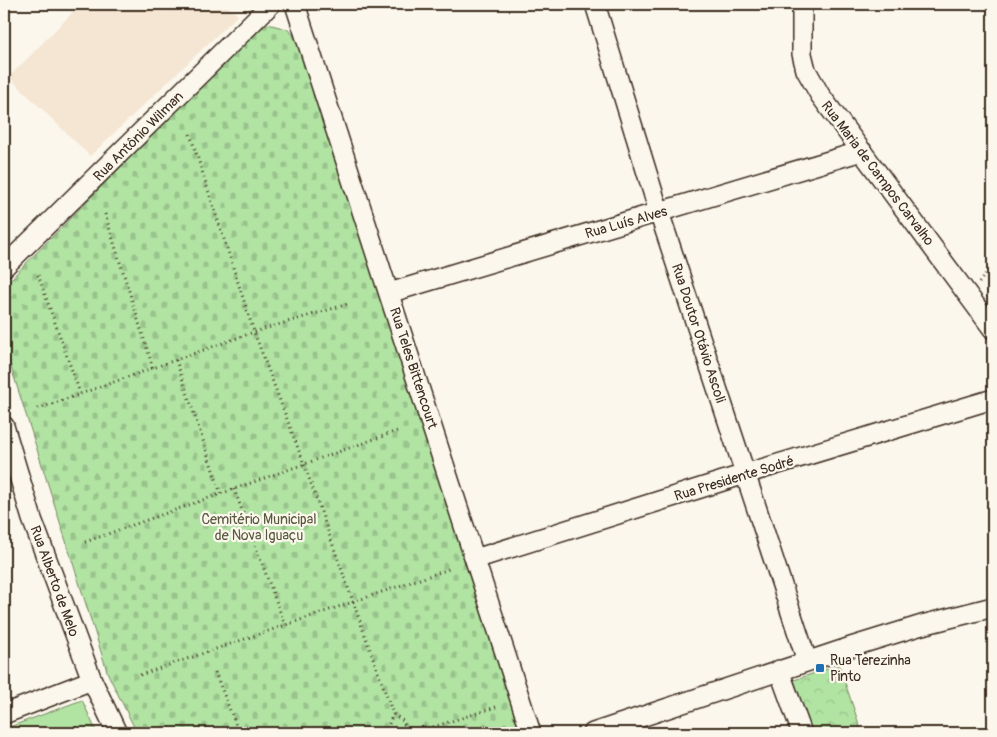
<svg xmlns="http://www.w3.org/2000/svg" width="997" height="737" font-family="Pangolin,sans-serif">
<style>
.built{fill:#f5e5d3}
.green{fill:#b1e3a3;stroke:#768660}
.forest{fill:url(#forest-crowns);stroke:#768660}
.cemetery{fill:url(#cemetery-stones);stroke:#768660}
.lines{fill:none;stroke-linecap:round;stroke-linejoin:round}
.street-casing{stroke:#3b2a1e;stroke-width:22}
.path{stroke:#3b2a1e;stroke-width:3;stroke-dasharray:1 4;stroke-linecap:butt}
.street{stroke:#fbf7ec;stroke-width:19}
.poi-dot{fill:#1f6fb2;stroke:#fbf7ec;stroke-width:2}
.labels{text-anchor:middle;stroke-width:4.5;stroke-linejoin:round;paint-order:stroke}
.street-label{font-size:14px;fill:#3b2a1e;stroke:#fbf7ec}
.park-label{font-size:14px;fill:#58583f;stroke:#fbf7ec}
.poi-label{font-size:14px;fill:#3b2a1e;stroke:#fbf7ec;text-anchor:start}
</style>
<defs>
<pattern id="forest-crowns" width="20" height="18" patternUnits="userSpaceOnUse" patternTransform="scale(1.25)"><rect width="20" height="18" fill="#b1e3a3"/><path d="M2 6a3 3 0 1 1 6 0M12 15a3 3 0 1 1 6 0" fill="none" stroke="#99c38c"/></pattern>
<pattern id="cemetery-stones" width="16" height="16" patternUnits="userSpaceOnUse" patternTransform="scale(1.25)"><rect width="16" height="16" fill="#b1e3a3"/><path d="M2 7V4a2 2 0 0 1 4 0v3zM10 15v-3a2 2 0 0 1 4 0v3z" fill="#99c38c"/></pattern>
</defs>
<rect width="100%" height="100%" fill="#fbf7ec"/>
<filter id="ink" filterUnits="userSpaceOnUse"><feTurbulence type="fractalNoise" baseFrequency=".02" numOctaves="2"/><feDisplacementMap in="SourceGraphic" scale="10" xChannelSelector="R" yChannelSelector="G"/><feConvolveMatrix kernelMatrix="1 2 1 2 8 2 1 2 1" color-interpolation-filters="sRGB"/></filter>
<g filter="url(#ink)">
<path class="built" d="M81 4H224L238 15 90 156 9 77Z"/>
<path class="green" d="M82 700 97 733H4V729Z"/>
<path class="forest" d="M839 665 862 733H811L794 680Z"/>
<path class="cemetery" d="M268 24 287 29 300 41 522 733H137L108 674 4 345V286L251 34Z"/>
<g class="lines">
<defs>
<path id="street" d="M295 4 531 733
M595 4 659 212 807 661
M802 4V54L806 70 820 95 993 329
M4 267 271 4
M389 293 862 151
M4 426 32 519 92 680 117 733
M475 559 745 474 993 399
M779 670 802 733
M4 714 92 680
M593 733 854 646 922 625 993 607"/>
</defs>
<use href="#street" class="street-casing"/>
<path class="path" d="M190 134 254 332 304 464 393 714 403 721 408 733
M105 214 153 368
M38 275 80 393
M979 283 993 263
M176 360 221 494
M38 409 254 332 348 304
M234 489 285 625
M85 542 397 431
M215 672 239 733
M140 675 449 569
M391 733 388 726 393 714
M414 733 496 707"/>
<use href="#street" class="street"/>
</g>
</g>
<rect class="poi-dot" x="815" y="663" width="10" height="10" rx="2.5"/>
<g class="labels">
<g class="street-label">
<text transform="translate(138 136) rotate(-45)" y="5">Rua Antônio Wilman</text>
<text transform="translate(878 173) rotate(53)" y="5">Rua Maria de Campos Carvalho</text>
<text transform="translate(626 222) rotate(-16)" y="5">Rua Luís Alves</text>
<text transform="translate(699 333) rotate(72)" y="5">Rua Doutor Otávio Ascoli</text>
<text transform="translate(414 368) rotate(72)" y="5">Rua Teles Bittencourt</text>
<text transform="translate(734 478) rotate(-17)" y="5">Rua Presidente Sodré</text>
<text transform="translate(55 581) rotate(70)" y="5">Rua Alberto de Melo</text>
</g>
<g class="park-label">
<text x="259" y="524">Cemitério Municipal<tspan x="259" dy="16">de Nova Iguaçu</tspan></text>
</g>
<g class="poi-label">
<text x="830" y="665">Rua Terezinha<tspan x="830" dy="16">Pinto</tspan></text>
</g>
</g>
<rect width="997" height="737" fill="none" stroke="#fbf7ec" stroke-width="20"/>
<rect x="10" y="10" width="977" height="717" fill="none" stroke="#3b2a1e" stroke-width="2" filter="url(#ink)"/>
</svg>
